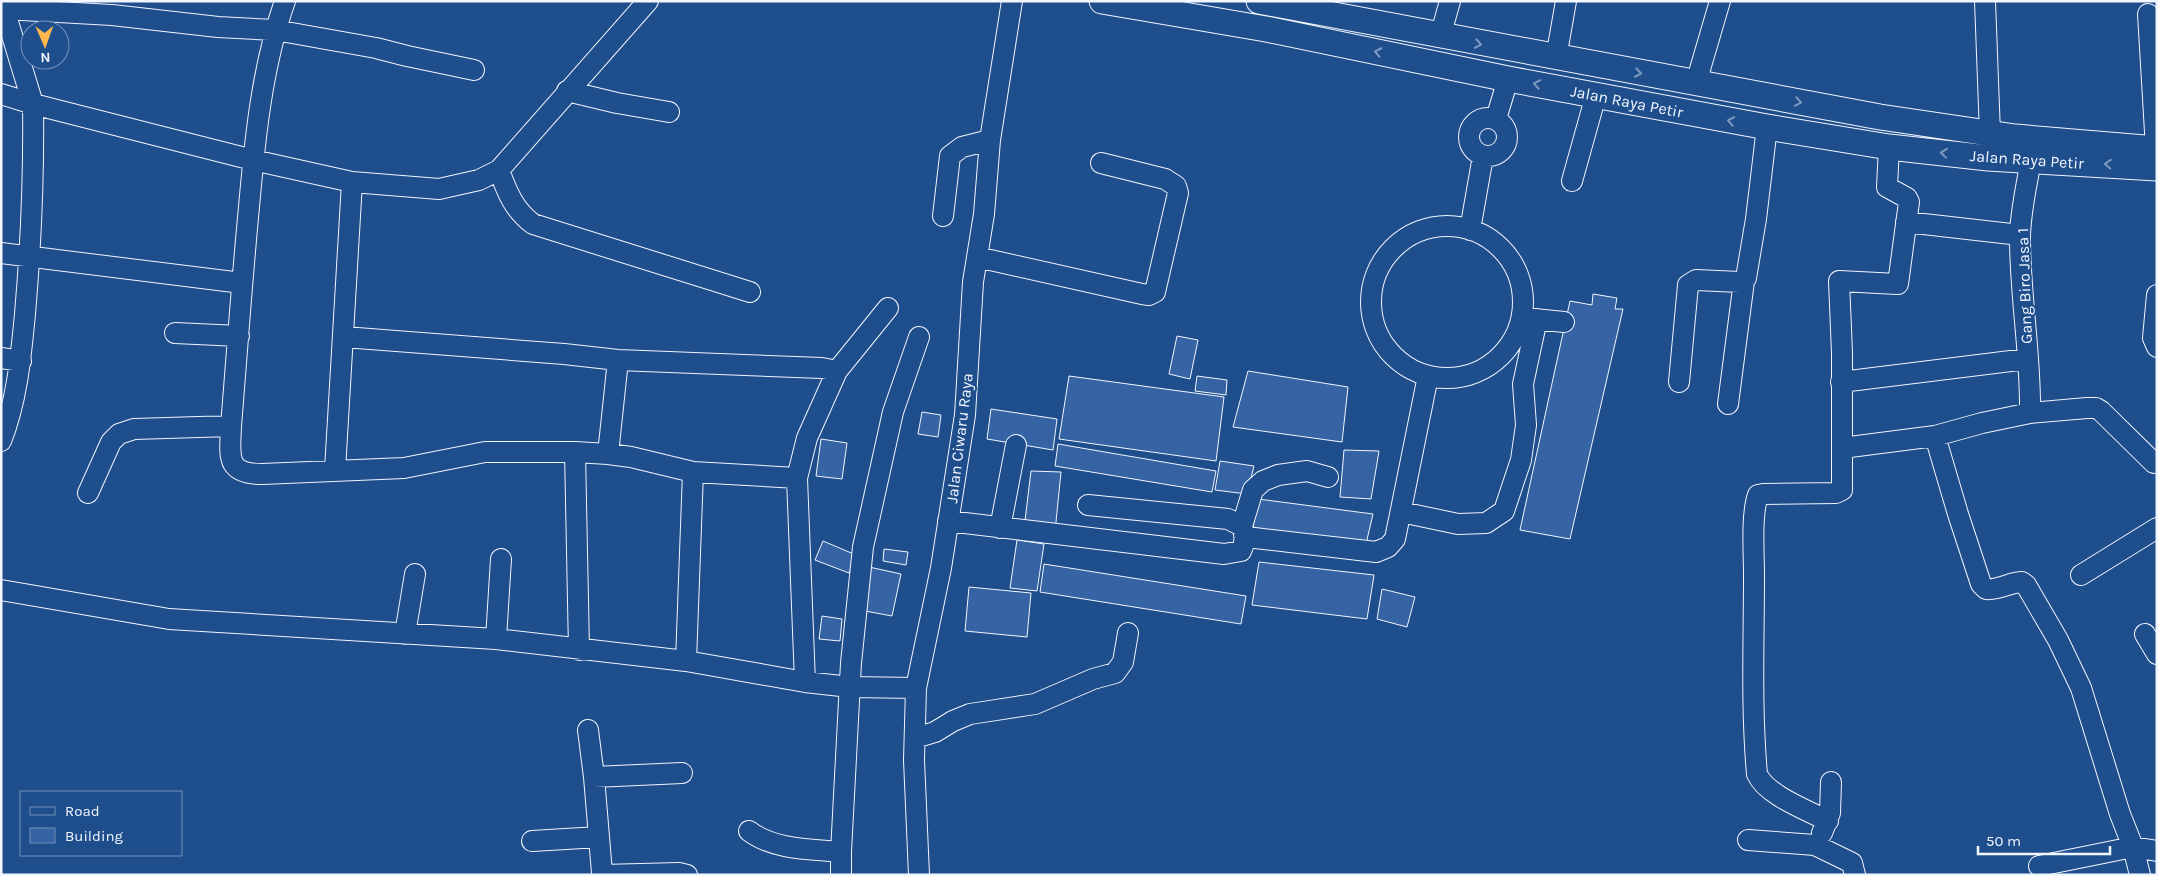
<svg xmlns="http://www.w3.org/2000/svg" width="2158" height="876" font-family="Karla,sans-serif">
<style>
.building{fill:#3563a3;stroke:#f2f6ff}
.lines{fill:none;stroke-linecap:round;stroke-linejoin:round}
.minor-casing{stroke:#f2f6ff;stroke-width:22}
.major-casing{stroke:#f2f6ff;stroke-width:27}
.minor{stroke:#1f4e8c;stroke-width:20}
.major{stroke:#1f4e8c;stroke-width:25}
.oneway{stroke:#7e9ac0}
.labels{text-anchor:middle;stroke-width:4;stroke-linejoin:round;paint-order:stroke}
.street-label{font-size:16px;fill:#f2f6ff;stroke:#1f4e8c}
</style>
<rect width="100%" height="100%" fill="#1f4e8c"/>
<path class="building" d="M1593 294 1617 298 1615 309H1623L1570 539 1520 530 1570 301 1592 305Z
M1177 336 1198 340 1190 379 1169 374Z
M1248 371 1348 387 1342 442 1233 427Z
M1069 376 1224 397 1216 461 1059 439Z
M1197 376 1227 380 1226 395 1195 391Z
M991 409 1057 419 1053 450 987 439Z
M922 412 941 415 938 437 918 434Z
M821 439 847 443 842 479 816 476Z
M1058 444 1216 471 1212 492 1055 466Z
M1344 450 1379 451 1371 499 1340 497Z
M1220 461 1254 466 1247 494 1215 490Z
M1031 471 1061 472 1055 532 1024 529Z
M1258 499 1373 514 1366 544 1252 532Z
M1017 540 1044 544 1037 591 1010 588Z
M823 541 856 555 849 573 815 560Z
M884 549 908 552 906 565 883 561Z
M1259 562 1374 575 1367 619 1252 605Z
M1044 564 1246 596 1241 624 1040 592Z
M869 567 901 574 892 616 860 610Z
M969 587 1031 593 1027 637 965 631Z
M1382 589 1415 597 1407 627 1377 619Z
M822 616 842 619 840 641 819 639Z"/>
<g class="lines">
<defs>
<path id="minor" d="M285 1C262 67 255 138 249 207 242 280 237 353 231 426 230 456 225 474 262 474L404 468 485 452H575L608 454 631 457 693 472 686 661
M1985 1 1990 134
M1 2 4 9 112 15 218 27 275 30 376 48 407 56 474 70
M4 9 33 104 253 160 352 182 335 470
M2148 14 2156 149
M1440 37 1450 1
M1556 58 1566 1
M1696 83 1720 1
M567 91 617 103 669 112
M1 94 33 104C34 174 31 244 25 314 21 356 17 401 1 441
M1469 137a19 19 0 1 1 38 0a19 19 0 1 1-38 0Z
M1496 119 1508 79
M499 170C507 192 514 210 533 224L750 292
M1572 181 1596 95
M352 182 439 189 479 180 499 170 648 1
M943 216 950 156 962 147 990 140
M1906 222 2020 235
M1371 302a76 76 0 1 1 152 0a76 76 0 1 1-152 0Z
M1470 230 1483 156
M1 253 242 283
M977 257 1142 294 1149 295 1155 292 1178 193 1176 186 1165 179 1101 163
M2157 295 2153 338 2157 347
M1524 318 1564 322
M175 333 239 336
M344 337 564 354 618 360 822 368 837 371 888 308
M1 358 21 361
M1679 382 1688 285 1696 280 1740 282 1746 278 1756 219 1767 127
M1841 382 2027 359
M1728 404 1744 281
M2030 413C2031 355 2020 297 2020 238 2020 212 2027 185 2031 159
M1935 436 1958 514 1981 584 1986 589C1998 591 2010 582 2022 582L2026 585 2058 640 2081 688 2120 814 2133 847 2140 875
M1842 448 1935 436 1982 423 2030 413 2087 408H2096L2101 411 2154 463
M575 452 579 650
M608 454 618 360
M693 472 797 478
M88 493 111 442 119 434 134 429 231 426
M1401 512 1458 524 1486 523 1504 511 1521 460 1526 425 1523 384 1537 319
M948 521 1224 554 1241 551C1246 541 1245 536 1242 526L1228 519 1088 505
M1242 526 1253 490 1263 481 1278 475 1307 471 1328 477
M1000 528 1016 445
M1246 537 1376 552 1388 547 1395 539 1428 376
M2081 575 2157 528
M1 590 169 619 496 639 686 661 805 682 850 687 916 688
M405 634 415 574
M2145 634 2157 654
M496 639 501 559
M805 682 797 478 807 438 837 371
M588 730 594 777
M915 738 935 732 953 721 970 714 1035 704 1093 679 1115 673 1123 662 1128 633
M1828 821C1807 810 1766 795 1757 774 1751 708 1754 641 1754 575 1754 553 1751 515 1758 495L1763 494 1836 493 1842 490V353L1839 281 1898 284 1909 202 1907 198 1887 187 1889 147
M749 831C774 850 811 849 841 852V875
M1822 833 1830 813 1831 782
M1748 840 1815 845 1852 863 1855 875
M532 841 599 837
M841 852 851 663 863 547 893 412 919 337
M2039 866 2133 847 2157 851
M602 873 594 777 682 773
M602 875 679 873 687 875
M919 875 914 760 916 688 941 568 965 415 973 282 984 214 990 140 1012 1"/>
<path id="major" d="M1102 1 1266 29 1508 79 1767 127 1889 147 1988 158 2157 168
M1259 1 1880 117 2015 137 2157 149"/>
</defs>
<use href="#minor" class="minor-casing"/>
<use href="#major" class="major-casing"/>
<use href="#minor" class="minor"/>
<use href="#major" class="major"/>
</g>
<defs><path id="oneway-chevron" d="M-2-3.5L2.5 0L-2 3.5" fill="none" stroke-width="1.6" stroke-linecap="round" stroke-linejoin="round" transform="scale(1.25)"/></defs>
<g class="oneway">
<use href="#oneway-chevron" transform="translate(1478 44) rotate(11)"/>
<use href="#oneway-chevron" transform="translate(1378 52) rotate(-168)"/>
<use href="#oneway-chevron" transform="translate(1638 73) rotate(10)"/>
<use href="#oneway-chevron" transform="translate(1537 84) rotate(-169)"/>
<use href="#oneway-chevron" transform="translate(1798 102) rotate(11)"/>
<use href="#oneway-chevron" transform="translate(1731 121) rotate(-169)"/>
<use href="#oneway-chevron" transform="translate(1944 153) rotate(-174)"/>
<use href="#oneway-chevron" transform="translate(2108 164) rotate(-176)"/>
</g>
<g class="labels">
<g class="street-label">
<text transform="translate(1627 101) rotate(11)" y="6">Jalan Raya Petir</text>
<text transform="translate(2027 159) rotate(4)" y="6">Jalan Raya Petir</text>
<text transform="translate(2024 286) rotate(-92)" y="6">Gang Biro Jasa 1</text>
<text transform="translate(959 438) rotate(-83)" y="6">Jalan Ciwaru Raya</text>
</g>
</g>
<rect width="2158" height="876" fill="none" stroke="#f2f6ff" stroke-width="5"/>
<rect x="20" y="791" width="162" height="65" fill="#1f4e8c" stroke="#7391ba"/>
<rect x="30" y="807" width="25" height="8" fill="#1f4e8c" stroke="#7391ba"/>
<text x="65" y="816" font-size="15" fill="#f2f6ff">Road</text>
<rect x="30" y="828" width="25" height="15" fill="#3563a3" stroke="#7391ba"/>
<text x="65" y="841" font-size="15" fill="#f2f6ff">Building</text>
<g transform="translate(45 45) rotate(178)"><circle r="24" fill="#1f4e8c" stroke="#7391ba"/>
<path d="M0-4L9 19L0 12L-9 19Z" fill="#ffb74d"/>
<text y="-8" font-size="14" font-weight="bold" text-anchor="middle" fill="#f2f6ff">N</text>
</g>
<path d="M1978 846v8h132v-8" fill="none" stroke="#f2f6ff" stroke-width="2.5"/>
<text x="1986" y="846" font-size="15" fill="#f2f6ff" stroke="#1f4e8c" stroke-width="4" paint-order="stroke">50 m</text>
</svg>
